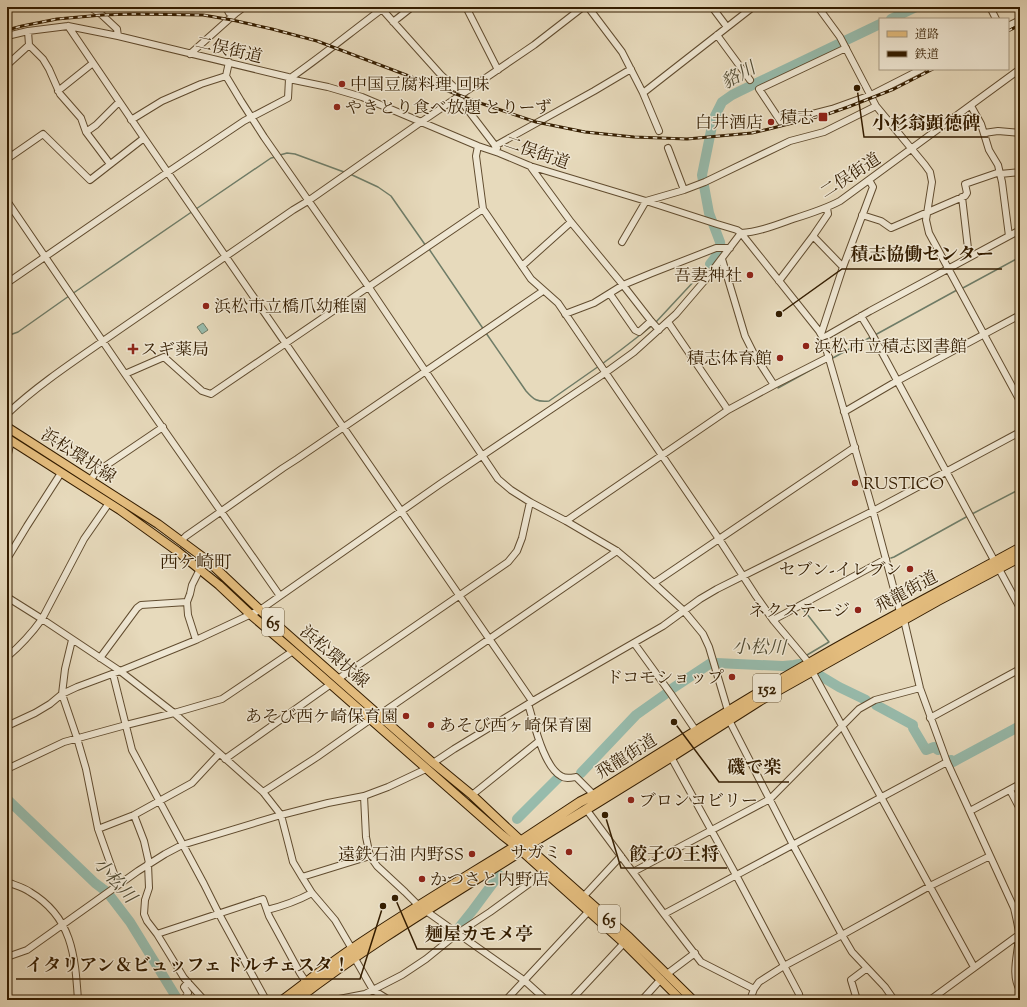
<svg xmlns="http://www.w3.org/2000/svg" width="1027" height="1007" font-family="'Sorts Mill Goudy','Noto Serif JP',serif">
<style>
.water{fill:#97bbac;stroke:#6f7c67}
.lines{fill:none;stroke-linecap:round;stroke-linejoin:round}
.stream{stroke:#6f7c67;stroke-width:1.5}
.river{stroke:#97bbac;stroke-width:10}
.minor-casing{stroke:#614c2f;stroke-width:8}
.major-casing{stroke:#341d00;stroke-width:10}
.highway-casing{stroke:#341d00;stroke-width:11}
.minor{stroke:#efe7d3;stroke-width:6}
.major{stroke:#e4bd7e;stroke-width:8}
.highway{stroke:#e4bd7e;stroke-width:9}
.rail-casing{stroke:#341d00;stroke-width:3}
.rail{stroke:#efe7d3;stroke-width:1.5;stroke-dasharray:4.5;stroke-linecap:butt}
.poi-dot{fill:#8f2418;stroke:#efe7d3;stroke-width:1.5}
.labels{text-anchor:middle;stroke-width:3;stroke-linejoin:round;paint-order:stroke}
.shield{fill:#efe7d3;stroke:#6c5a3f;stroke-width:1}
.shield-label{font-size:16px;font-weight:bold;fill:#341d00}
.street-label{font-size:17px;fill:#341d00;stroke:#efe7d3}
.poi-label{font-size:17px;fill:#341d00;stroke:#efe7d3;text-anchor:end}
.water-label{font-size:18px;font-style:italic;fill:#524c34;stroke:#efe7d3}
.neighbourhood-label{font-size:18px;fill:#341d00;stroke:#efe7d3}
.leader{fill:none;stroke:#341d00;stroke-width:1.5}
.callout-dot{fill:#341d00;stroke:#efe7d3;stroke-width:1.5}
.callout-label{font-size:18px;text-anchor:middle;font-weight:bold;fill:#341d00;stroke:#efe7d3;stroke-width:3;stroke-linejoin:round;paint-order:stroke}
</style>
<rect width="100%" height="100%" fill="#e7dabc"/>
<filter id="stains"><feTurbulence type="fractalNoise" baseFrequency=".005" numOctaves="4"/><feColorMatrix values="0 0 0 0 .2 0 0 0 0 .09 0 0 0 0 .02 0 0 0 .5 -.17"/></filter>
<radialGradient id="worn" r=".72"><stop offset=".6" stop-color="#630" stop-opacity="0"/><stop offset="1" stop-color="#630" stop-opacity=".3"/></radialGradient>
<path class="water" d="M203 323 208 330 202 334 197 327Z"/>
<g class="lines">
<path class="stream" d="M280 155 287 153 295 154 344 172
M350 174 378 187 391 196 426 246
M196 209 271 158 276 157
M429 249 484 330
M961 289 1020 257
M72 294 193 211
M656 322 710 264
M486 333 526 391C534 400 537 402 549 401L599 366
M875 335 957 290
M7 336 18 332 69 296
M831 359 871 337
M602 364 622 349 653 325
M778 388 827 361
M972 514 1020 489
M891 558 894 557 968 516
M798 603 879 560
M803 609 829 642 807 655 808 658"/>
<path class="river" d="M891 19 916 7
M710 264 721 250 720 242 709 213 702 175 712 126 715 116 722 102 732 95 740 91 880 24
M716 663 783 666 794 665 800 664
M819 675 839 687 866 700
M670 690 711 663
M876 705 913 725V728L926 750 934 747 938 750
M951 760 953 762 1020 726
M581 773 636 715 667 693
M7 799 95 883 107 892 130 922 178 1000
M517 819 558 778
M457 930 473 910 499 875"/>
<defs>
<path id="minor" d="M90 7 102 15 117 29 118 36
M226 7 229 13H236L244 7
M380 7 441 75 454 87 465 92
M466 7 498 70
M588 7 622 52 643 93 753 7
M712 7 727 27
M818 7 840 37 876 106 925 165 930 172 932 182 926 220 929 233 1020 401
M990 7 996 19
M393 22 412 7
M68 26 144 138 459 595 532 701
M1008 26 1020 20
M28 31 29 45 43 59 49 69 60 94 81 118 86 132 110 164
M717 35 750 80
M7 36 28 31 68 26 118 36 288 77 289 79 328 87 362 97 478 146 499 153 530 166 646 201 717 224 737 230 741 233C759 232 776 225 793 219 809 214 825 209 840 201L1020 69
M846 48 759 89 781 122 832 109 871 95 922 69
M190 54 236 13
M229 62 226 76 241 101 264 137 368 286 498 479 511 490 530 502 566 521 617 551 635 566 684 611 703 634 709 647 728 711
M7 65 29 45
M58 91 93 63
M643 93 659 131
M458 97 497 148
M971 106 981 124 989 150 998 165 1002 182 1009 236
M131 120 162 101 201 84 226 76
M86 132 96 125 119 102
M984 133 998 131 1020 133
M478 146 476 156 483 209 531 279 558 303 719 539 756 596 773 620 809 663
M495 146 594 91 631 69
M668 148 684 190
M7 159 43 134 90 180 144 138
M530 166 571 222 623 285 651 321 659 330
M962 197 969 257
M7 201 125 374 280 596
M827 208 828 214 813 236 843 267
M862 215 881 221 891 228 965 196 967 193 965 184 997 173 1000 174 1020 172
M622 242 646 201 684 190 705 182 790 141 824 132 876 106
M722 259 745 336 754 354 774 385
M522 266 571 222
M779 281 813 236
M7 283 168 172 244 121 288 98 289 79C321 57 351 32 382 9
M610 294 635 330 639 332 651 321
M565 314 594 303 623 285 652 273 716 248H730
M861 316 872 334 995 562
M668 322 728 410
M821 334 843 267 873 187 869 180
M823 338 870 311 1020 230
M125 374 164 357 202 391 211 394 483 209
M844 412 897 381 1020 315
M7 414C40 383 79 358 116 332 175 291 234 251 293 210L308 201 421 122 534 45 583 7
M7 459 11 440
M91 480 95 473 163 427
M566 521 728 410 774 385 829 357
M181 541 186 536 283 468 297 459 543 291
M7 559 27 526 61 473
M999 569 1020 608
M654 583 855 447
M7 597 42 619 120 671 174 713 263 792 281 815 290 850 293 862 302 877 312 893 335 920 352 949
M773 620 886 559
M72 640 65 669 62 694 77 738 86 769 98 829 134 815 144 841 149 863
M196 640 188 615 187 602 190 594 192 585 200 569
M634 643 671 694 696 731
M7 657C20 646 32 633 42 619L84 539 109 503
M100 658 137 608 141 605 187 602
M812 671 974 967
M113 674 132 750 204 884 219 914 266 1000
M338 679 508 562 517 551 522 538 530 502
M528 704C534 722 543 766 561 776 565 779 570 778 576 777L594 795
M379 715 617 551
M930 718 1020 669
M729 720 793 845 842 935 852 952 885 987 894 1000
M7 726 35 713 50 704 62 694 77 687 120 671 196 640 260 610 440 484 605 373 634 352 676 314 706 279 741 233 819 331 823 338 873 511 900 612 904 620 920 688 947 762 1014 908C1016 917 1018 925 1019 933 1019 952 1010 974 1020 990
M671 757 736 875 799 994 800 1000
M225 759 331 684
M433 763 454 749 538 698 663 626 700 599 717 589 873 511 1020 432
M7 769 64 742 126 725 174 713 222 699 293 651
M1010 790 1020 809
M263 792 317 757 371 719
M472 795 539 741
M364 796 366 837 370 856 377 866 405 892 419 906
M586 809 664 914 701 962 754 989
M970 811 1020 784
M134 815 192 783 219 754
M98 829 118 885
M148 864 149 888 145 900 144 914 147 921 157 934
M633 872 770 799 859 709 875 700 920 688
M302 877 370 856
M7 882C14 885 23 887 30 892 72 917 75 955 78 1000
M584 896 621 856
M267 910C283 906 297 901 312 893
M426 911 525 981 546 1000
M664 914 947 762
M7 957 27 950 138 871 165 854 182 845 281 815 328 803 364 796 388 787 426 769
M354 957 373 990 389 1000
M667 974 695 953
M184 1000 188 993 184 987 188 982
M204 1000 184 978 157 934 263 899 269 916 300 973 306 982
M334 1000 365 994 402 975 426 959 458 933 490 912 530 883 543 871
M506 1000 588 912
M571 1000 624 943
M642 1000 661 979
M750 1000 754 989 759 982 784 966 842 935 930 886 990 856
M857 1000 851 980 867 968
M930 1000 1020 934"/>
<path id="major" d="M7 427 158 524 208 561 260 610 433 763 472 795 521 841 594 906 629 937 693 1000
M7 438 120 510 177 551 219 585 251 615 293 651 502 835 516 846 624 943 681 1000"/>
<path id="highway" d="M283 1000C306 983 328 965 352 949 405 913 461 880 516 846L521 841 580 802 594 795C665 750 736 705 808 664 878 623 949 587 1020 548
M296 1000C367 945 445 899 521 851L527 846 671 757 759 701 937 601 1020 557"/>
</defs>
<use href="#minor" class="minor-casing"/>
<use href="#major" class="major-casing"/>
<use href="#highway" class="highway-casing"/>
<use href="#minor" class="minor"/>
<use href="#major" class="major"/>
<use href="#highway" class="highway"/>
<defs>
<path id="rail" d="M7 30 22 26 57 19 102 15 134 14 203 15 232 20 272 29 317 41 477 102 536 122 585 132 634 137 687 139 752 133 769 129 828 114 848 107 894 89 933 69
M1008 31 1020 25"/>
</defs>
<use href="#rail" class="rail-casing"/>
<use href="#rail" class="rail"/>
</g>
<g class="poi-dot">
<circle cx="342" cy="84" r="4"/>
<circle cx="337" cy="107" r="4"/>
<rect x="818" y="112" width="10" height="10" rx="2"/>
<circle cx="771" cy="122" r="4"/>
<circle cx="750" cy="275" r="4"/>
<circle cx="206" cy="306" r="4"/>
<circle cx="806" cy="346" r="4"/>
<path d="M131 343h4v4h4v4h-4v4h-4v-4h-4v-4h4z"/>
<circle cx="780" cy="358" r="4"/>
<circle cx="855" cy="483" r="4"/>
<circle cx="910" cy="569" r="4"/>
<circle cx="858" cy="610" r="4"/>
<circle cx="732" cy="677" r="4"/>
<circle cx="406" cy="716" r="4"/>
<circle cx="431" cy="725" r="4"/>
<circle cx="631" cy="800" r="4"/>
<circle cx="569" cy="852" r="4"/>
<circle cx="472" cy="854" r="4"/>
<circle cx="422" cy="879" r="4"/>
</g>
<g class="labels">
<g class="shield">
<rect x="262" y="608" width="22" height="28" rx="3"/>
<rect x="753" y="674" width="28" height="28" rx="3"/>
<rect x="598" y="905" width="22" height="28" rx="3"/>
</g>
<g class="shield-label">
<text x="273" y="628">65</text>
<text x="767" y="694">152</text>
<text x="609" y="925">65</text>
</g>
<g class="street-label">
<text transform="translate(229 49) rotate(13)" y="6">二俣街道</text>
<text transform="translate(537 152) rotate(19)" y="6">二俣街道</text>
<text transform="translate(850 175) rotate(-33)" y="6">二俣街道</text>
<text transform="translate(79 455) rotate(33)" y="6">浜松環状線</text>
<text transform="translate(906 591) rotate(-28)" y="6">飛龍街道</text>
<text transform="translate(335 656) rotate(41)" y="6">浜松環状線</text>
<text transform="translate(626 756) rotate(-32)" y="6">飛龍街道</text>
</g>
<g class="poi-label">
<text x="350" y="90" text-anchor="start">中国豆腐料理 回味</text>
<text x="345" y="113" text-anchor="start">やきとり食べ放題 とりーず</text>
<text x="814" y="123">積志</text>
<text x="763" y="128">白井酒店</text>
<text x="742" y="281">吾妻神社</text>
<text x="214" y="312" text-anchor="start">浜松市立橋爪幼稚園</text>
<text x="814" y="352" text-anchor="start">浜松市立積志図書館</text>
<text x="141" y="355" text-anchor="start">スギ薬局</text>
<text x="772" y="364">積志体育館</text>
<text x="863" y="489" text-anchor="start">RUSTICO</text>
<text x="902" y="575">セブン-イレブン</text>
<text x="850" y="616">ネクステージ</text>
<text x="724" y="683">ドコモショップ</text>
<text x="398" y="722">あそび西ケ崎保育園</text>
<text x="439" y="731" text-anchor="start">あそび西ヶ崎保育園</text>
<text x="639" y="806" text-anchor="start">ブロンコビリー</text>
<text x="561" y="858">サガミ</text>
<text x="464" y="860">遠鉄石油 内野SS</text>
<text x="430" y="885" text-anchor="start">かつさと内野店</text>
</g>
<g class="water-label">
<text transform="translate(738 75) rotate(-29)" y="6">貉川</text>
<text transform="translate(759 647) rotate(1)" y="6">小松川</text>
<text transform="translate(115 880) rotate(48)" y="6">小松川</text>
</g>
<g class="neighbourhood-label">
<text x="196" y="568">西ケ崎町</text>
</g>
</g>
<path class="leader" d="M857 88L864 137H988M779 314L842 269H1002M674 722L719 782H789M605 815L621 868H727M395 898L417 949H541M383 906L360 979H16"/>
<g class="callout-dot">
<circle cx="857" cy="88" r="4"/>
<circle cx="779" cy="314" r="4"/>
<circle cx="674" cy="722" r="4"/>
<circle cx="605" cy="815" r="4"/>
<circle cx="395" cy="898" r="4"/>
<circle cx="383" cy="906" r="4"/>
</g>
<g class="callout-label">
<text x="926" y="129">小杉翁顕徳碑</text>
<text x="922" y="260">積志協働センター</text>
<text x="754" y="773">磯で楽</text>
<text x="674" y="860">餃子の王将</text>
<text x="479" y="940">麺屋カモメ亭</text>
<text x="188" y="971">イタリアン＆ビュッフェ ドルチェスタ！</text>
</g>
<rect width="1027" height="1007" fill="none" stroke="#e7dabc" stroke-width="24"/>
<rect x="8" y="8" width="1011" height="991" fill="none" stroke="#341d00" stroke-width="2"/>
<rect x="12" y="12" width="1003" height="983" fill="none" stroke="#341d00"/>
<rect x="879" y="18" width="130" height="52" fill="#efe7d3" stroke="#a4967f"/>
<rect x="887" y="31" width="20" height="6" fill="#e4bd7e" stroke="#a4967f"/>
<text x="915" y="38" font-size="12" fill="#341d00">道路</text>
<rect x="887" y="51" width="20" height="6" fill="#341d00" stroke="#a4967f"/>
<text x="915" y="58" font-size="12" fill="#341d00">鉄道</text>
<rect width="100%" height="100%" filter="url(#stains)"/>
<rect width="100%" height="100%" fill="url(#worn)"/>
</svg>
